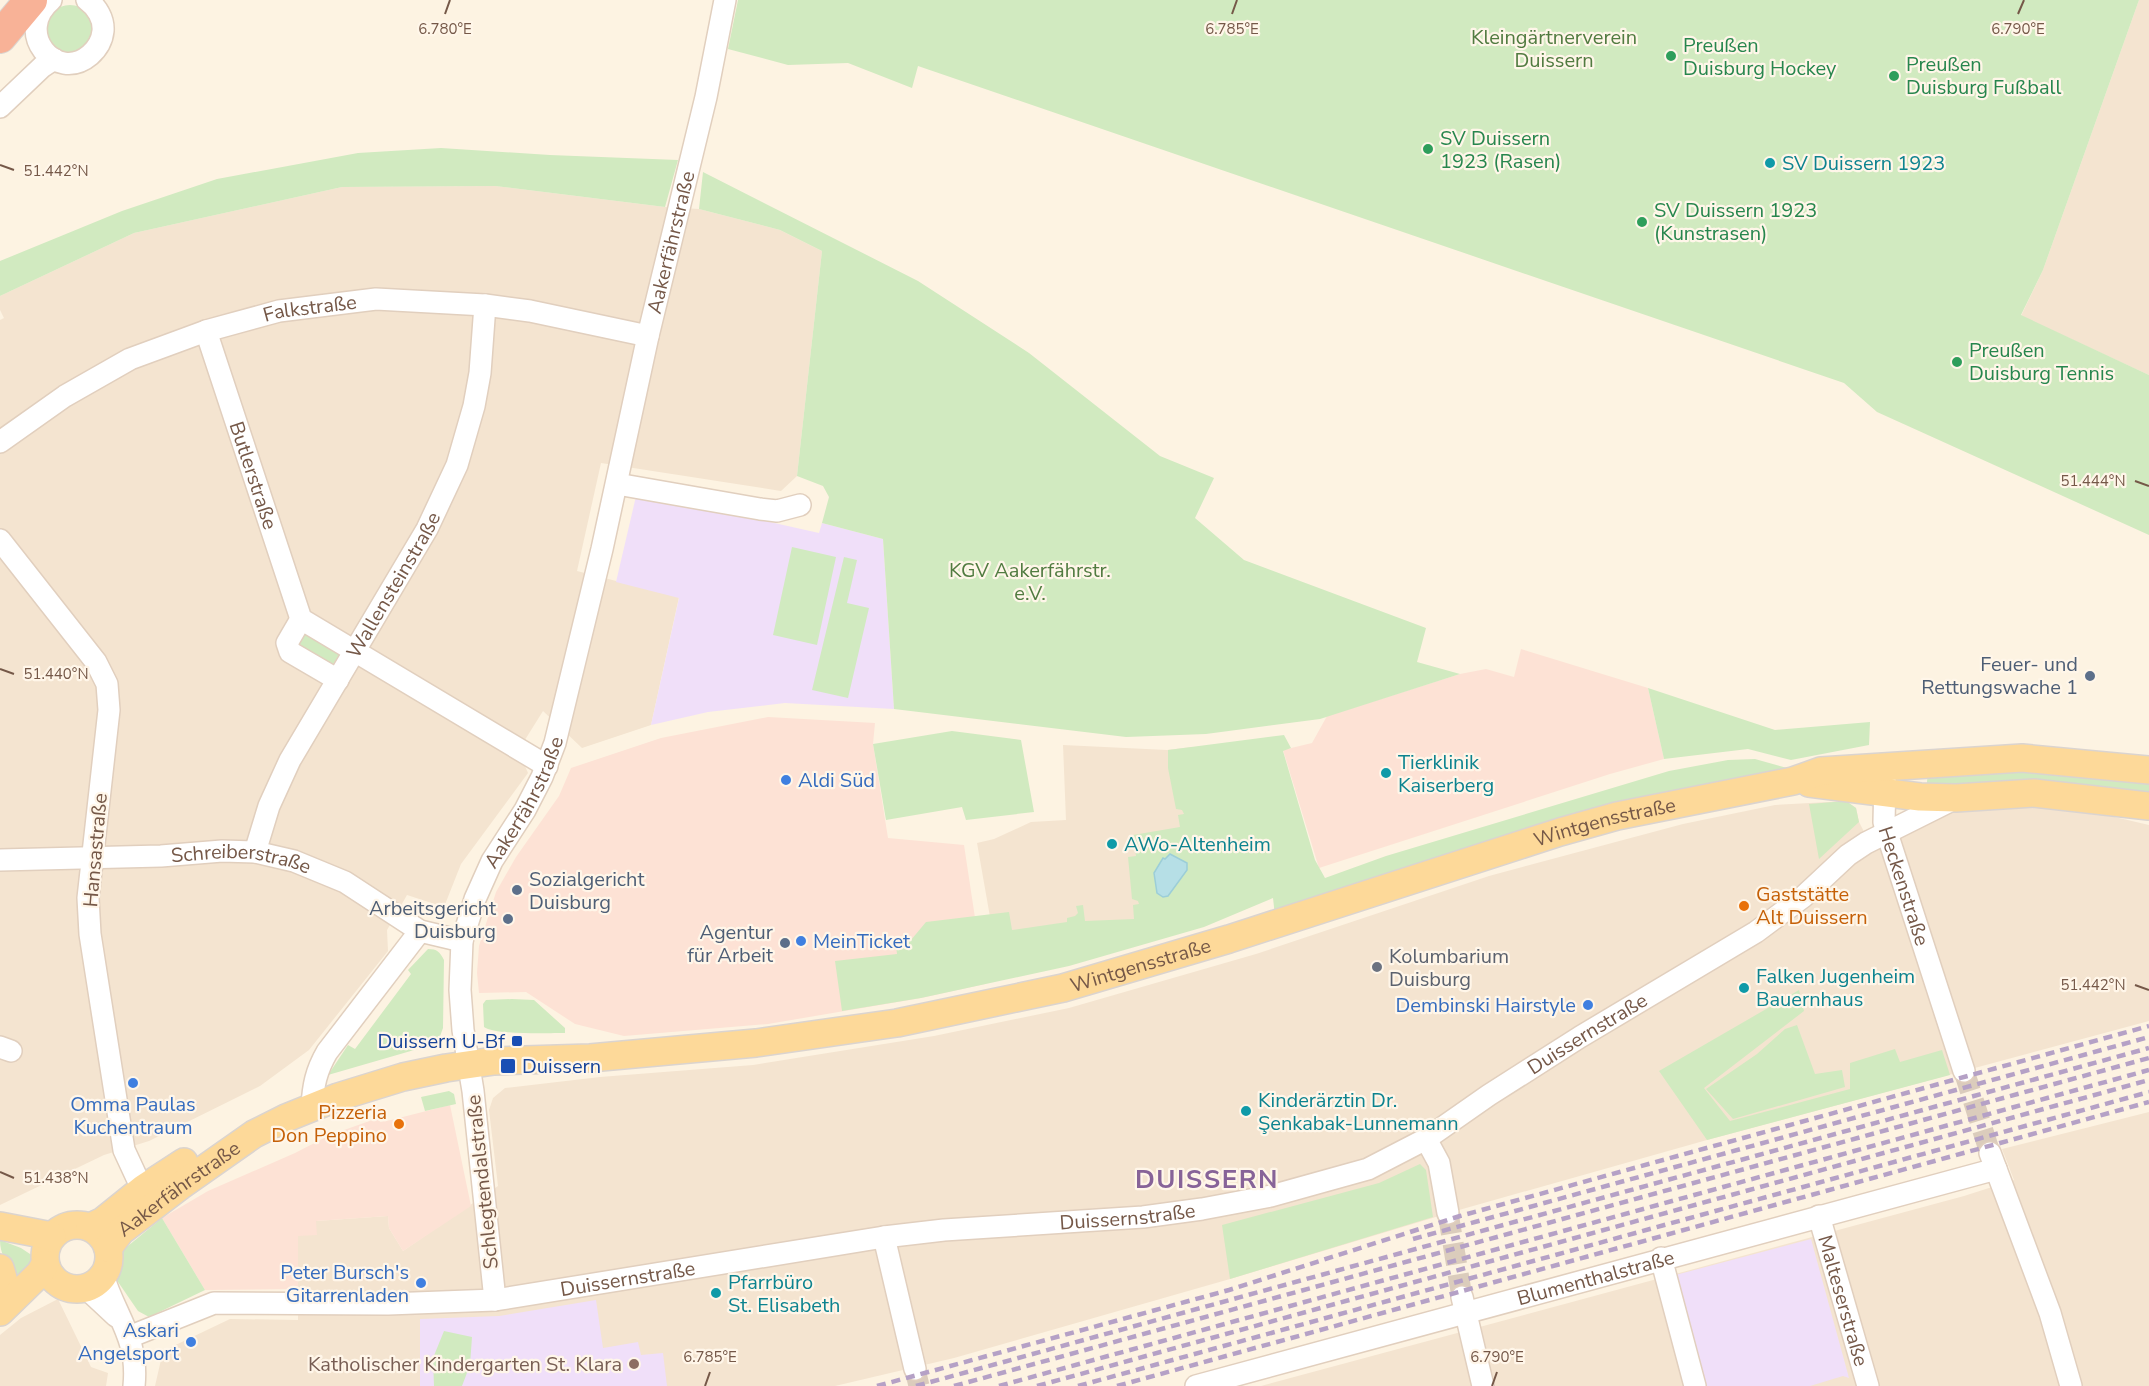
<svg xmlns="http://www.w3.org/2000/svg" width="2149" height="1386" font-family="'Nunito Sans',sans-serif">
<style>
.residential{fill:#f4e4d0}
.commercial{fill:#fde2d5}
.education{fill:#f0dff9}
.green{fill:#d1eac0}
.water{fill:#b6dfe6;stroke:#9cced8;stroke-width:1.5}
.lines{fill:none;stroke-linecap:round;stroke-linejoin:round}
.minor-tunnel{stroke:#dbccbc;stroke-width:21;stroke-dasharray:21 10;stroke-linecap:butt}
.minor-casing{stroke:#e1cfbe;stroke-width:24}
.major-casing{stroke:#dbd4cf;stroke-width:30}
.highway-casing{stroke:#dbd4cf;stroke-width:34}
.minor{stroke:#fff;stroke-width:21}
.major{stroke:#fdd999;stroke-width:27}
.highway{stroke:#f8b297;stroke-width:32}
.rail{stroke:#b5a1c6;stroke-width:4.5;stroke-dasharray:9 6;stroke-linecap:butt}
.ticks{fill:none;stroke:#755848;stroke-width:2}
.leisure-dot{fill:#2e9e5b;stroke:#fff6e9;stroke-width:2}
.culture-dot{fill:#0f9aa8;stroke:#fff6e9;stroke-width:2}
.service-dot{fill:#5c6f8a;stroke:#fff6e9;stroke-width:2}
.shop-dot{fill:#3f7fe0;stroke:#fff6e9;stroke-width:2}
.food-dot{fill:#e8710a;stroke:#fff6e9;stroke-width:2}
.worship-dot{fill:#6b7280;stroke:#fff6e9;stroke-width:2}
.transit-dot{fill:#1a4fb4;stroke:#fff6e9;stroke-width:2}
.education-dot{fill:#8d6e63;stroke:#fff6e9;stroke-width:2}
.labels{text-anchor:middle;stroke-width:4.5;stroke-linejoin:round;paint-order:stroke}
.park-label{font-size:20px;fill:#517b40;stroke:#fff6e9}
.leisure-label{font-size:20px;fill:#27864d;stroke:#fff6e9;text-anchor:start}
.culture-label{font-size:20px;fill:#0d838f;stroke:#fff6e9;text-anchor:start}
.street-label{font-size:20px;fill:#755848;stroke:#fff6e9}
.service-label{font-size:20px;fill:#4e5e75;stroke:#fff6e9;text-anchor:end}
.shop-label{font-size:20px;fill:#366cbe;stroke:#fff6e9;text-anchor:end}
.food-label{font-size:20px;fill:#c56008;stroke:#fff6e9;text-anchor:start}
.worship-label{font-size:20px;fill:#5b616d;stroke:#fff6e9;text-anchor:start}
.transit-label{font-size:20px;fill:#164399;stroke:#fff6e9;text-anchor:end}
.education-label{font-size:20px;fill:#785e54;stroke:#fff6e9;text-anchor:end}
.district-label{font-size:26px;font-weight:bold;letter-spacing:1.5px;fill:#876398;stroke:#fff6e9}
.ticks-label{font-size:15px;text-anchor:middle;fill:#755848;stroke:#fff6e9;stroke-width:4.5;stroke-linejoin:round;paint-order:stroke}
</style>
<rect width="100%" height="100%" fill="#fdf3e2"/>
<path class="residential" d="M2139 0H2149V375L2021 316 2043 270Z
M495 186 665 207 699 209 780 230 822 251 797 476 781 491 601 463 577 571 679 597 651 725 582 748 543 711 513 759 525 766 528 773 461 864 444 907 407 895 387 930 388 951 309 1050 260 1086 149 1141 104 1155 0 1205V320L4 318 0 310V296L134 233 342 187Z
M1063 745 1167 750 1192 747 1214 895 1138 926 996 951 977 843 994 839 1031 822 1066 820Z
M1846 801 1856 808 1859 822 1874 851 1955 810 2002 802 2106 815 2149 825V1021L1707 1140 1459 1210 1230 1279 954 1358 835 1386H155L163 1351 230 1319 298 1320V1236L316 1221 388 1216 389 1228 403 1251 498 1186 489 1110 493 1098 505 1088 600 1077 753 1065 934 1036 1069 1008 1256 954 1489 876 1683 824 1775 805Z
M2149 1112V1386H1261L1964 1196 2014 1180 2002 1149Z
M58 1299 91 1367 108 1373 106 1386H0V1335L21 1318Z"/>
<path class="commercial" d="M1521 649 1648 688 1664 759 1610 774 1319 868 1283 750 1312 743 1327 716 1460 674 1486 669 1514 677Z
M768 717 875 723 873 744 888 838 964 845 985 984 921 998 768 1024 624 1036 575 1024 526 992 479 993 477 973 479 946 496 892 516 857 559 796 571 768 661 738Z
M450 1105 471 1206 403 1251 389 1228 388 1216 316 1221 317 1235 298 1236V1289L205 1290 162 1218 208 1191 295 1153 330 1135 378 1118 380 1122 391 1120Z"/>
<path class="education" d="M637 492 819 533 822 523 883 539 894 709 785 703 708 712 651 725 679 598 616 582Z
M1811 1239 1849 1378 1843 1376 1810 1386H1698L1668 1277Z
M596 1300 603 1348 638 1342 641 1355 663 1353 667 1386H420V1319L499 1316Z"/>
<path class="green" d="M738 0H2139L2043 270 2021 315 2149 375V535L1877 412 1844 383 918 66 912 88 848 63 788 65 728 49Z
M46 29a24 24 0 1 1 48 0a24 24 0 1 1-48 0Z
M441 148 550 155 678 160 665 207 495 186 342 187 134 233 0 296V261L122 211 217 179 358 153Z
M703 172 918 281 1029 353 1160 456 1214 478 1195 518 1244 560 1426 628 1417 662 1460 674 1320 719 1206 734 1126 737 894 709 883 539 822 523 829 497 823 486 797 476 822 251 780 230 699 209Z
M792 547 836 557 817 645 773 635Z
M844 557 857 560 847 603 869 608 848 698 812 690Z
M305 628 342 650 329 671 294 651Z
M1648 688 1775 730 1870 722 1869 745 1791 760 1748 749 1664 759Z
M952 731 1021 740 1034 812 966 820 962 807 886 820 873 744Z
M1284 735 1291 748 1283 751 1315 860 1325 878 1386 856 1669 771 1728 760 1755 759 1787 768 1275 916 1273 898 1204 927 1069 966 921 998 842 1011 835 961 897 954 896 945H902L907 938 911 940 926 922 1009 912 1012 930 1067 922V918L1075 916 1078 913 1076 906 1083 905 1085 921 1134 919 1133 905 1139 904 1138 901 1132 899 1128 857 1136 856 1133 835 1180 827 1178 815 1184 814 1182 810 1176 809 1168 768V750Z
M2024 766 2149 777V798L1926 793 1928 771Z
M1846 801 1856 808 1859 822 1819 859 1809 804Z
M428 949C437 949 440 952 444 960L443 1028 439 1039 428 1046 328 1075 348 1045 355 1049 411 974 408 970Z
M1799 990 1804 1011 1704 1088 1730 1121 1850 1089V1063L1895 1049 1900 1062 1942 1050 1950 1075 1707 1140 1659 1071Z
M512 999 534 1000 565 1028V1033C549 1033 494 1035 484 1027L483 1004 486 1000Z
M1797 1025 1815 1074 1842 1070 1845 1087 1733 1119 1706 1089 1757 1054 1785 1029Z
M449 1091 454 1094 456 1104 425 1111 421 1097Z
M1420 1164 1426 1170 1433 1217 1230 1279 1222 1225 1379 1183Z
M162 1218 205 1290 149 1317 138 1311 116 1279 123 1250Z
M0 1240 21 1248 36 1258 21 1283C11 1269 0 1258 0 1240Z
M444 1331 472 1337 470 1365 462 1386H434L433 1358Z"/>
<path class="water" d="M1170 854 1187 863V870L1168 896 1163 897 1157 893 1154 873 1163 858 1165 859Z"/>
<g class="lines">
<path class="minor-tunnel" d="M1964 1071 1990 1153
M1448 1213 1462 1297
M915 1369 919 1386"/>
<defs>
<g id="minor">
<path d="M51 0C13 32 56 84 90 55 98 48 102 41 103 31 104 19 97 7 87 0"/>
<path d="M0 107 42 67 54 59"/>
<path id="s1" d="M206 331 301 619 547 766"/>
<path id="s2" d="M0 442 65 396 130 359 206 331 279 311 376 299 485 305 530 311 648 336"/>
<path d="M617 484 760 509 777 511 800 505"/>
<path d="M0 540 96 662 107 684 109 710 88 898 90 934 124 1150 137 1178 144 1188"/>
<path d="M301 619 287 643 290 652 338 680"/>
<path id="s3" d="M1885 779 1884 822 1887 833 1964 1071"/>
<path id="s4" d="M255 852 269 806 290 760 427 529 457 465 474 406 480 373 485 305"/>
<path id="s5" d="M0 860 161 856 222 851 255 852 294 861 345 882 420 931 462 941"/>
<path d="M0 1047 11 1051"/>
<path d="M312 1107C313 1086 316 1071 327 1052L420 931"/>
<path d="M1426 1139 1439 1163 1448 1213"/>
<path d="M1990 1153 2050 1313 2071 1386"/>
<path id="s6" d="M1819 1216 1868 1386"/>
<path d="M884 1237 915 1369"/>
<path d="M1661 1258 1695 1386"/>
<path d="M103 1275C115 1316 139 1338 134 1386"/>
<path d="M86 1288 116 1316"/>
<path d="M1462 1297 1483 1386"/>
<path id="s7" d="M495 1300 473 1091 463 1030 460 990 462 941 475 899 492 861 525 810 542 777 555 743 602 549 648 336 706 97 725 0"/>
<path id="s8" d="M129 1337 214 1303 388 1304 495 1300 884 1237 944 1230 1143 1217 1202 1209 1271 1196 1368 1169 1426 1139 1489 1095 1580 1037 1756 932 1803 897 1848 855 1866 843 1956 798"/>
<path id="s9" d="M1196 1386 1996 1169"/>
</g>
<g id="major">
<path d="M1809 783 1920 797 1956 798 2034 793 2149 806"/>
<circle cx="77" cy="1257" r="32"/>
<path d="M0 1226 52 1236"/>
<path d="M90 1227 103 1221 144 1188 184 1162"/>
<path id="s10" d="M108 1248 121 1231 180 1186 254 1134 286 1118 338 1097 403 1077 446 1068 494 1061 590 1058 756 1043 897 1023 1063 988 1229 939 1560 832 1617 816 1793 781 1821 771 2022 758 2149 770"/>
<path d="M0 1268C6 1286 7 1292 0 1309"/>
<path d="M0 1312 40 1273 45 1264"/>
</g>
<path id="highway" d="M0 37 31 0"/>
</defs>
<use href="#minor" class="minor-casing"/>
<use href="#major" class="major-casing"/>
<use href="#highway" class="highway-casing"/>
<use href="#minor" class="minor"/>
<use href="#major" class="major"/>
<use href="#highway" class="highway"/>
<path class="rail" d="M1413 1239 2149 1037
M877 1386 1229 1290 1460 1216 2149 1026
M916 1386 2149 1048
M954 1386 2149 1058
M999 1386 2149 1070
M1037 1386 2149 1080
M1078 1386 2149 1092
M1117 1386 2149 1102"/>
</g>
<path class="ticks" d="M445 14 450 0M1232 14 1237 0M2018 14 2024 0M0 165 14 170M2135 481 2149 486M0 669 14 674M2135 985 2149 990M0 1172 14 1178M705 1386 710 1372M1492 1386 1497 1372"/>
<g class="leisure-dot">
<circle cx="1671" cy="56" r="6"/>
<circle cx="1894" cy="76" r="6"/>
<circle cx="1428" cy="149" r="6"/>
<circle cx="1642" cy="222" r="6"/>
<circle cx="1957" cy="362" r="6"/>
</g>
<g class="culture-dot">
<circle cx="1770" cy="163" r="6"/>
<circle cx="1386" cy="773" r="6"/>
<circle cx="1112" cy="844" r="6"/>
<circle cx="1744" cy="988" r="6"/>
<circle cx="1246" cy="1111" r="6"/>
<circle cx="716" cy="1293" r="6"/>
</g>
<g class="service-dot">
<circle cx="2090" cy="676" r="6"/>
<circle cx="517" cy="890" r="6"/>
<circle cx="508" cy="919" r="6"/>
<circle cx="785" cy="943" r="6"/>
</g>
<g class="shop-dot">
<circle cx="786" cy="780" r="6"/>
<circle cx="801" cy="941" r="6"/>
<circle cx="1588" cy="1005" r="6"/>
<circle cx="133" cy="1083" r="6"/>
<circle cx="421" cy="1283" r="6"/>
<circle cx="191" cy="1342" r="6"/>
</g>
<g class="food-dot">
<circle cx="1744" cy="906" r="6"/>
<circle cx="399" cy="1124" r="6"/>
</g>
<circle class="worship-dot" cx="1377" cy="967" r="6"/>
<g class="transit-dot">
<rect x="511" y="1035" width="12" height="12" rx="3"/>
<rect x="500" y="1058" width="16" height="16" rx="3"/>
</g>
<circle class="education-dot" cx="634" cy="1364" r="6"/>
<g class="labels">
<g class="park-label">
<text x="1554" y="44">Kleingärtnerverein<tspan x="1554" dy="23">Duissern</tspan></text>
<text x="1030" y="577">KGV Aakerfährstr.<tspan x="1030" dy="23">e.V.</tspan></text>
</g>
<g class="leisure-label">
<text x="1683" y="52">Preußen<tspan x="1683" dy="23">Duisburg Hockey</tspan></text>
<text x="1906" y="71">Preußen<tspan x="1906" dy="23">Duisburg Fußball</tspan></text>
<text x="1440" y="145">SV Duissern<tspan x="1440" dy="23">1923 (Rasen)</tspan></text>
<text x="1654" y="217">SV Duissern 1923<tspan x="1654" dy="23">(Kunstrasen)</tspan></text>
<text x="1969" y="357">Preußen<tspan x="1969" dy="23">Duisburg Tennis</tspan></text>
</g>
<g class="culture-label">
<text x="1782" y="170">SV Duissern 1923</text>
<text x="1398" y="769">Tierklinik<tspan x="1398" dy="23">Kaiserberg</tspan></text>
<text x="1124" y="851">AWo-Altenheim</text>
<text x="1756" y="983">Falken Jugenheim<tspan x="1756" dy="23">Bauernhaus</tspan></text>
<text x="1258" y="1107">Kinderärztin Dr.<tspan x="1258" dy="23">Şenkabak-Lunnemann</tspan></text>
<text x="728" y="1289">Pfarrbüro<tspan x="728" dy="23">St. Elisabeth</tspan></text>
</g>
<g class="street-label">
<text dy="7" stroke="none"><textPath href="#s7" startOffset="1095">Aakerfährstraße</textPath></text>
<text dy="7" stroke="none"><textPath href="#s2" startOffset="342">Falkstraße</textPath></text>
<text dy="7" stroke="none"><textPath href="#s1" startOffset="152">Butlerstraße</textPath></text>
<text dy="7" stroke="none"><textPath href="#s4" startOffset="302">Wallensteinstraße</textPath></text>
<text dy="7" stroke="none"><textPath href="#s7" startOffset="514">Aakerfährstraße</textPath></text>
<text dy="7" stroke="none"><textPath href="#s10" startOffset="1580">Wintgensstraße</textPath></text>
<text transform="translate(95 850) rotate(-85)" y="7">Hansastraße</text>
<text dy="7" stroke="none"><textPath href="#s5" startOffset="242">Schreiberstraße</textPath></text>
<text dy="7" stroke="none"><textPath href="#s3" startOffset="110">Heckenstraße</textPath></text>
<text dy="7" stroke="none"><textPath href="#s10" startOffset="1094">Wintgensstraße</textPath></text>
<text dy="7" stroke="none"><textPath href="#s8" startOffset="1515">Duissernstraße</textPath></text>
<text transform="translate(482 1182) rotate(-96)" y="7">Schlegtendalstraße</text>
<text dy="7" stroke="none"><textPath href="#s10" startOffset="93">Aakerfährstraße</textPath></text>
<text dy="7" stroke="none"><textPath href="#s8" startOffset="1011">Duissernstraße</textPath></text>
<text dy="7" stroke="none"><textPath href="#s9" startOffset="414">Blumenthalstraße</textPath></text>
<text dy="7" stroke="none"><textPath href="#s8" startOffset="507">Duissernstraße</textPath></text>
<text dy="7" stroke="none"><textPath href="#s6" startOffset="88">Malteserstraße</textPath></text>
</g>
<g class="service-label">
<text x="2078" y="671">Feuer- und<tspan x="2078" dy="23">Rettungswache 1</tspan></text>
<text x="529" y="886" text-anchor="start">Sozialgericht<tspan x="529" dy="23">Duisburg</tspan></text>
<text x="496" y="915">Arbeitsgericht<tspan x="496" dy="23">Duisburg</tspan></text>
<text x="773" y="939">Agentur<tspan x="773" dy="23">für Arbeit</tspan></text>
</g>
<g class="shop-label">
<text x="798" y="787" text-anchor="start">Aldi Süd</text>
<text x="813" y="948" text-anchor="start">MeinTicket</text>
<text x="1576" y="1012">Dembinski Hairstyle</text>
<text x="133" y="1111" text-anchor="middle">Omma Paulas<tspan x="133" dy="23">Kuchentraum</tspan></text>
<text x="409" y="1279">Peter Bursch's<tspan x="409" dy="23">Gitarrenladen</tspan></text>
<text x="179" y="1337">Askari<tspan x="179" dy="23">Angelsport</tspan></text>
</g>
<g class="food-label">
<text x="1756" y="901">Gaststätte<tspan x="1756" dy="23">Alt Duissern</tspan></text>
<text x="387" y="1119" text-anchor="end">Pizzeria<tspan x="387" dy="23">Don Peppino</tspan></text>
</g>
<g class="worship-label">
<text x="1389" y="963">Kolumbarium<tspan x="1389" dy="23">Duisburg</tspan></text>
</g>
<g class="transit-label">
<text x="505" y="1048">Duissern U-Bf</text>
<text x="522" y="1073" text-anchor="start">Duissern</text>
</g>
<g class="education-label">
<text x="622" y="1371">Katholischer Kindergarten St. Klara</text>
</g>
<g class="district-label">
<text x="1207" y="1188">DUISSERN</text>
</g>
</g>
<g class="ticks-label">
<text x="445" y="34">6.780°E</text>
<text x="1232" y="34">6.785°E</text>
<text x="2018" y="34">6.790°E</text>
<text x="56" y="176">51.442°N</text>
<text x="2093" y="486">51.444°N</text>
<text x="56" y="679">51.440°N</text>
<text x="2093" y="990">51.442°N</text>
<text x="56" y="1183">51.438°N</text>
<text x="710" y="1362">6.785°E</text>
<text x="1497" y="1362">6.790°E</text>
</g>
</svg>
